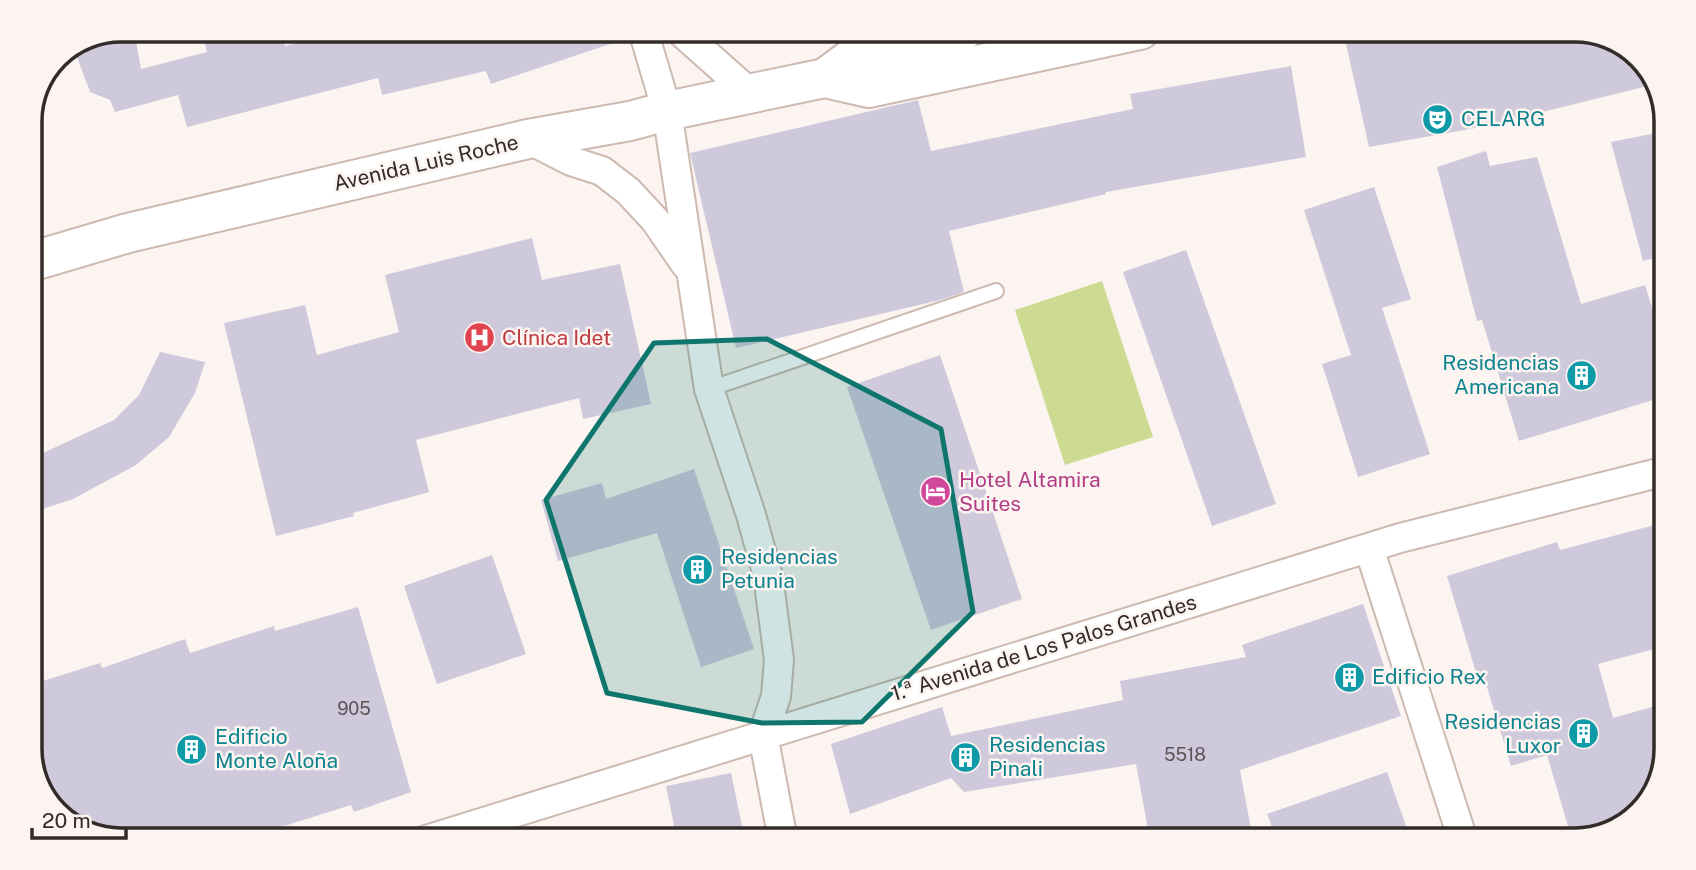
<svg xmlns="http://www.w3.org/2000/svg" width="1696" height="870" font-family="'Public Sans',sans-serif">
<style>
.green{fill:#ccdb91}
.building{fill:#cfc9dc}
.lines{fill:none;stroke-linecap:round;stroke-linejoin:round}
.service-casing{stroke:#cdbab0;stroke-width:18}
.minor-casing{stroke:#cdbab0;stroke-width:32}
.secondary-casing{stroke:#cdbab0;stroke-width:42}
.service{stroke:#fff;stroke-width:14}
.minor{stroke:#fff;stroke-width:28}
.secondary{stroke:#fff;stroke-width:38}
.marked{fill:#0f766e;fill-opacity:0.2;stroke:#0f766e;stroke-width:5;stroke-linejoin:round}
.labels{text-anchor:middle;stroke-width:5;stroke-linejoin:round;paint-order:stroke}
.number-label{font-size:18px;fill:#595254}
.culture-label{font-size:21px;fill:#0d838f;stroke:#fcf4f0;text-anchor:start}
.street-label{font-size:21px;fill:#322b27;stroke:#fcf4f0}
.health-label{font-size:21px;fill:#be3a42;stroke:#fcf4f0;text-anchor:start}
.hotel-label{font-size:21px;fill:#b23c85;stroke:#fcf4f0;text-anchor:start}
.rim{fill:none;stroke:#322b27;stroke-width:3.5}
</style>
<rect width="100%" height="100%" fill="#fcf4f0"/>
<path class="green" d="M1102 281 1153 437 1065 465 1015 310Z"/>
<path class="building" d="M121 30H134L141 69 207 52 202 30H281L285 46 349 30H627L628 38 491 84 486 71 382 95 378 78 187 127 178 95 115 112 110 100 90 92 74 49Z
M1367 30H1575L1616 39 1651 70 1656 84 1481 127 1369 147 1344 35Z
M1291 66 1306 157 1106 192V194L949 231 964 292 940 300 736 348 690 153 918 100 931 151 1133 109 1130 94Z
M1666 131V255L1643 261 1611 142Z
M1486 151 1490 166 1537 157 1581 304 1645 285 1666 354V396L1519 441 1482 320 1477 321 1437 167Z
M1374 187 1411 299 1382 308 1430 454 1358 477 1322 364 1351 355 1304 210Z
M532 238 542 280 620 264 651 404 583 419 579 398 416 440 429 492 353 513 354 516 276 536 224 323 305 305 317 355 399 332 385 275Z
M1186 250 1276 504 1212 526 1123 272Z
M160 352 205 362 195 393 169 437 136 465 73 499 30 513V459L114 420 139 395Z
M940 355 1022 599 931 630 847 387Z
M694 469 754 649 701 667 657 533 558 561 541 500 602 483 606 499Z
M1666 522V646L1598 664 1613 718 1666 703V749L1657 790 1626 825 1572 840 1547 755 1511 766 1483 674 1477 676 1447 576 1557 542 1560 550Z
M492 555 526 654 437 684 404 586Z
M1363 604 1401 716 1240 770 1251 829 1191 840H1150L1136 764 964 792 951 778 850 814 831 744 942 707 951 736 1123 700 1120 681 1246 657 1242 645Z
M358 607 411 792 354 812 351 805 240 840H121L80 831 45 800 30 756V685L100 663 102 668 185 639 190 653 274 626 275 631Z
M1387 772 1411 840H1277L1267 814Z
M731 773 745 840H677L666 786Z"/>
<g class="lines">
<defs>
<path id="service" d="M709 389 996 291"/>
<path id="minor" d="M643 30 667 111 709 389 751 515 768 576 779 660 776 696 763 735 783 840
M679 30 751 94
M528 139 571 161 602 171 628 191 655 220 686 265
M1369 548 1463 840
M426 840 1400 538 1666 471"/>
<path id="secondary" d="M825 78 869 88 1140 30
M30 262 128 233 528 139 630 121 667 111 825 78 859 53 964 30"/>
</defs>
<use href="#service" class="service-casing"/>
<use href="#minor" class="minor-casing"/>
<use href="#secondary" class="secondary-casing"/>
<use href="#service" class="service"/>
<use href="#minor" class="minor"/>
<use href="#secondary" class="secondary"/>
</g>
<path class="marked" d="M767 339 941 429 973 612 862 722 762 723 607 693 546 500 654 343Z"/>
<defs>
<symbol id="theatre-disc" viewBox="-11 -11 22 22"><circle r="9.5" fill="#0f9aa8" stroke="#fcf4f0"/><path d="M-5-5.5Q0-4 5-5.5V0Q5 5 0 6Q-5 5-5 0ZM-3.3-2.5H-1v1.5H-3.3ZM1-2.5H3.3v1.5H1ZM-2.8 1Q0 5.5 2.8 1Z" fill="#fff"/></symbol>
<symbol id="hospital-disc" viewBox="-11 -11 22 22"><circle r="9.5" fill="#e0444e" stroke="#fcf4f0"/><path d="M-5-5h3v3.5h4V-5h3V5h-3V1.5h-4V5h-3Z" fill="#fff"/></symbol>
<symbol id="building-disc" viewBox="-11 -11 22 22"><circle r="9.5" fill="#0f9aa8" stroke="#fcf4f0"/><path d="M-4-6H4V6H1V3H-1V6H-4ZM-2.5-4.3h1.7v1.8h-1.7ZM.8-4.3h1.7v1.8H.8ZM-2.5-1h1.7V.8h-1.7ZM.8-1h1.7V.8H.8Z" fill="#fff"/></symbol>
<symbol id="hotel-disc" viewBox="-11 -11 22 22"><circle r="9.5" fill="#d1479c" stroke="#fcf4f0"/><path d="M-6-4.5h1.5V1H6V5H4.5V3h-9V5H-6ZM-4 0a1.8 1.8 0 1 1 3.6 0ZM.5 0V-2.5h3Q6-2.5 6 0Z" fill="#fff"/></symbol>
</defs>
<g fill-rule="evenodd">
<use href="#theatre-disc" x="1420" y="102" width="35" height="35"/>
<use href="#hospital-disc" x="462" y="320" width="35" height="35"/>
<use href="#building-disc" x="1564" y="358" width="35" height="35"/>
<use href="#hotel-disc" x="918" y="474" width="35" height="35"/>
<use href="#building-disc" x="680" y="552" width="35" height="35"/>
<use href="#building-disc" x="1332" y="660" width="35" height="35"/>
<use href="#building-disc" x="1566" y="716" width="35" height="35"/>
<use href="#building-disc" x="174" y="732" width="35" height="35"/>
<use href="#building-disc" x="948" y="740" width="35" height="35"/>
</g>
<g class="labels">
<g class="number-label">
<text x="354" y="715">905</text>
<text x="1185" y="761">5518</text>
</g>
<g class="culture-label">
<text x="1461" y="126">CELARG</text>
<text x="1559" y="370" text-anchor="end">Residencias<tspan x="1559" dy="24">Americana</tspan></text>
<text x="721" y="564">Residencias<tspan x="721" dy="24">Petunia</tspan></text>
<text x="1372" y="684">Edificio Rex</text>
<text x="1561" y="729" text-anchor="end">Residencias<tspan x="1561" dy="24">Luxor</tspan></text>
<text x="215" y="744">Edificio<tspan x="215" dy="24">Monte Aloña</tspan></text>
<text x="989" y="752">Residencias<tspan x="989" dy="24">Pinali</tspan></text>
</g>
<g class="street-label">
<text transform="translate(426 163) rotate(-13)" y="7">Avenida Luis Roche</text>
<text transform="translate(1044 648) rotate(-17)" y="7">1.ª Avenida de Los Palos Grandes</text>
</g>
<g class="health-label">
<text x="502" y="345">Clínica Idet</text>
</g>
<g class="hotel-label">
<text x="959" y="487">Hotel Altamira<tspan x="959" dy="24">Suites</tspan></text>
</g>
</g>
<path d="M0 0H1696V870H0ZM121 42H1575A79 79 0 0 1 1654 121V749A79 79 0 0 1 1575 828H121A79 79 0 0 1 42 749V121A79 79 0 0 1 121 42Z" fill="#fcf4f0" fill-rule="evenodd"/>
<path class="rim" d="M121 42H1575A79 79 0 0 1 1654 121V749A79 79 0 0 1 1575 828H121A79 79 0 0 1 42 749V121A79 79 0 0 1 121 42Z"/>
<path d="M32 828v10h94v-10" fill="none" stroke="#322b27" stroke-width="3.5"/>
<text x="42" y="828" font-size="21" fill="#322b27" stroke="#fcf4f0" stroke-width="5" paint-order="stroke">20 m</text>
</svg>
